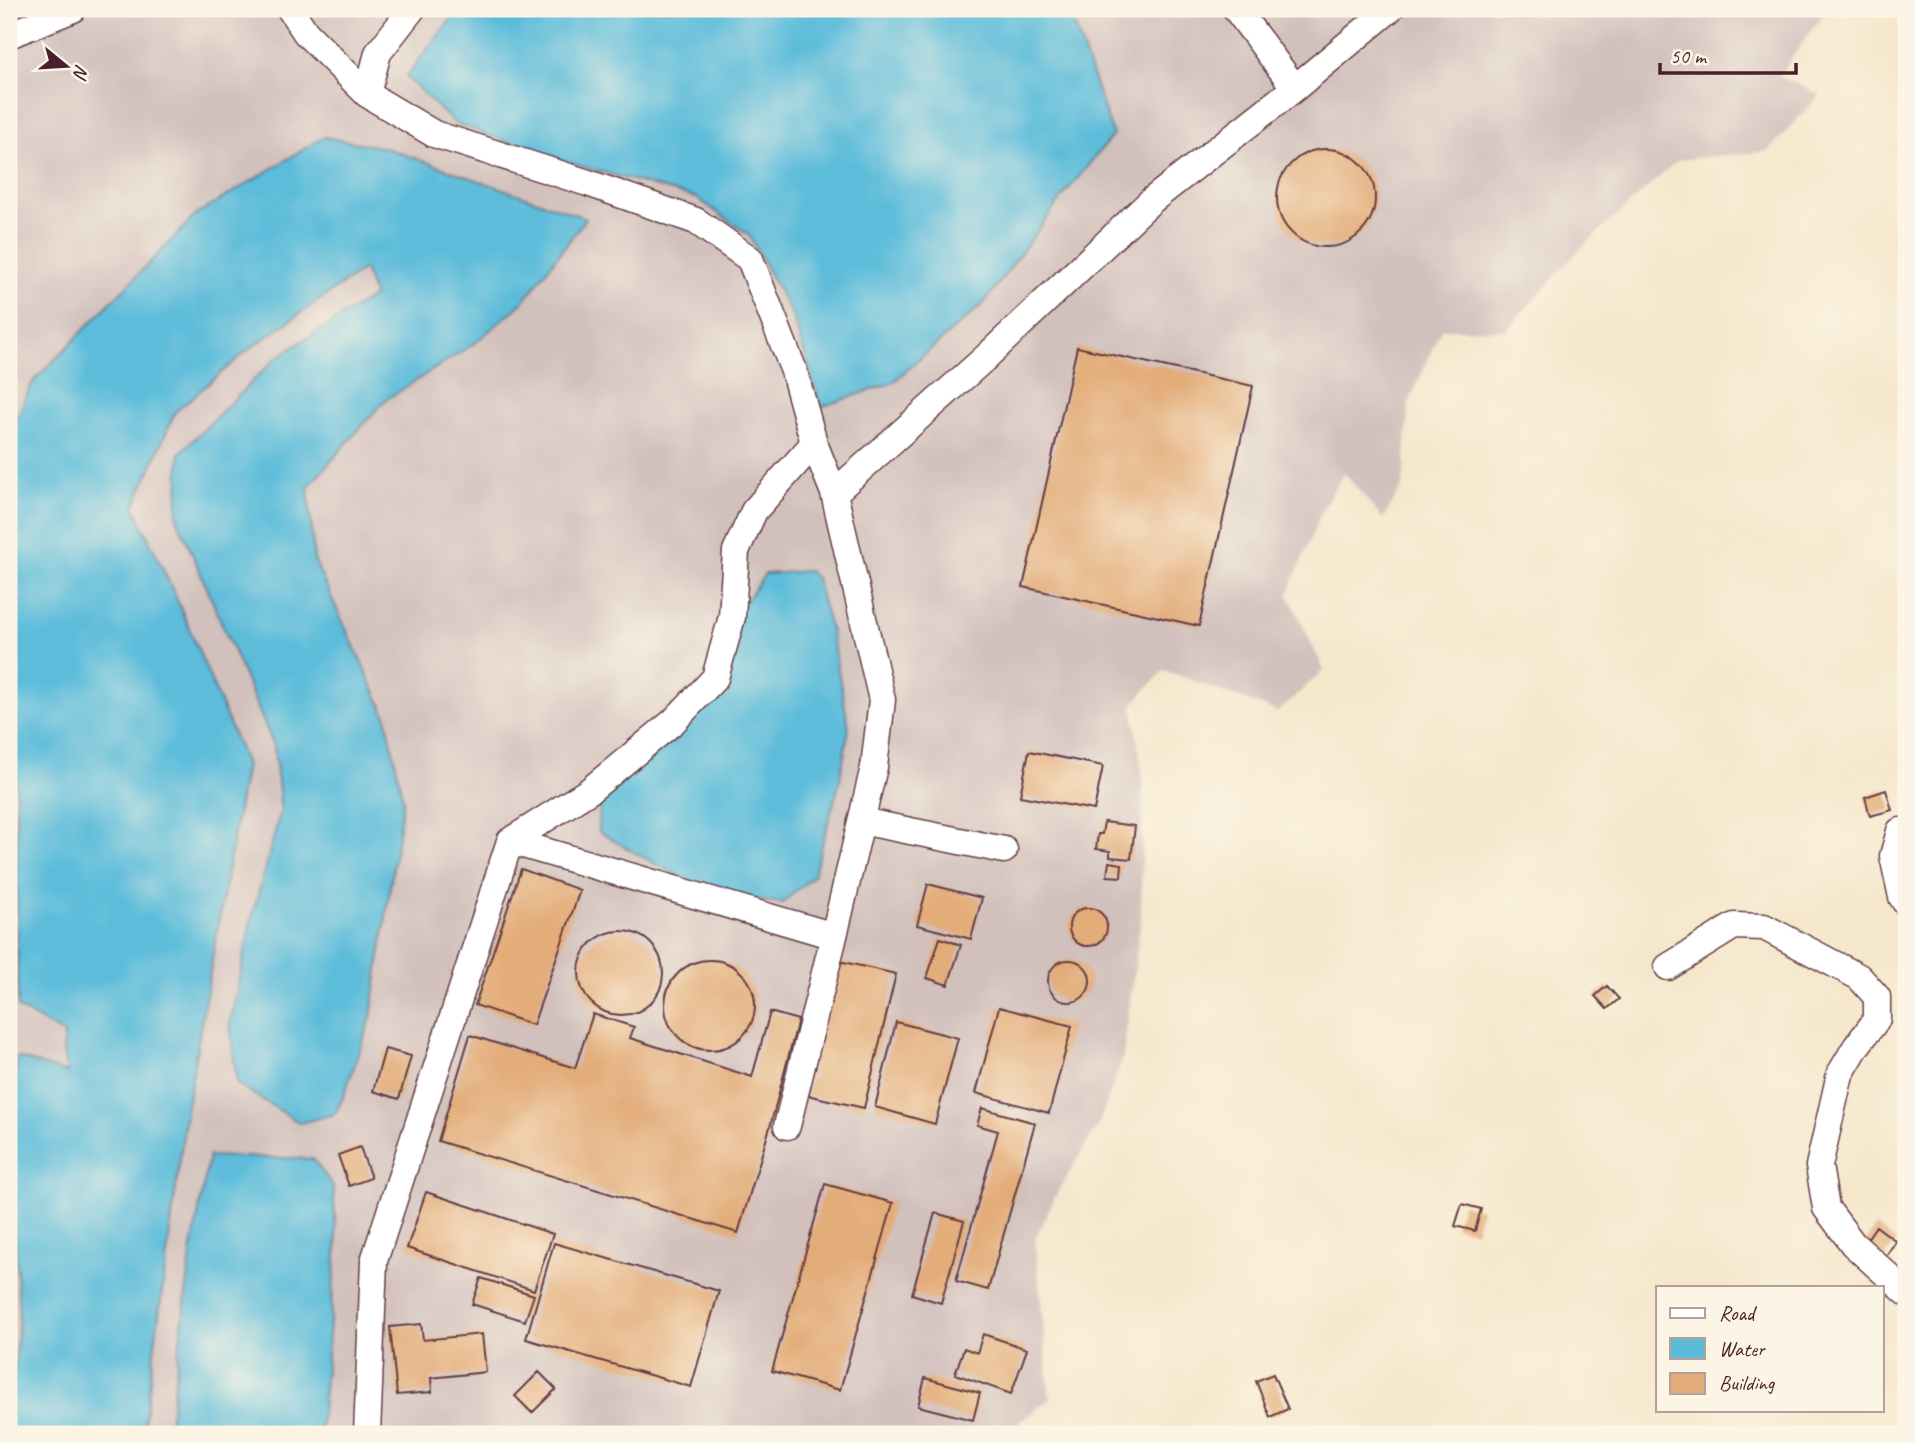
<svg xmlns="http://www.w3.org/2000/svg" width="1915" height="1443" font-family="Caveat,sans-serif">
<style>
.industrial{fill:#d1c0bc}
.water{fill:#5bbcda;stroke:#526e82;stroke-width:2}
.building{fill:#e3ad7a}
.lines{fill:none;stroke-linecap:round;stroke-linejoin:round}
.minor-casing{stroke:#643d43;stroke-width:29}
.minor{stroke:#fff;stroke-width:26}
</style>
<rect width="100%" height="100%" fill="#fcf5e5"/>
<filter id="ink" filterUnits="userSpaceOnUse"><feTurbulence type="fractalNoise" baseFrequency=".0143" numOctaves="2"/><feDisplacementMap in="SourceGraphic" scale="14" xChannelSelector="R" yChannelSelector="G"/><feConvolveMatrix kernelMatrix="1 2 1 2 8 2 1 2 1" color-interpolation-filters="sRGB"/></filter>
<filter id="wash" filterUnits="userSpaceOnUse"><feTurbulence type="fractalNoise" baseFrequency=".00686" numOctaves="4" result="noise"/><feDisplacementMap in="SourceGraphic" scale="28" xChannelSelector="R" yChannelSelector="G"/><feGaussianBlur stdDeviation="1.57" result="paint"/><feColorMatrix in="noise" values="0 0 0 0 0 0 0 0 0 0 0 0 0 0 0 0 0 1.4 0 .05"/><feComposite in="paint" operator="in"/></filter>
<g filter="url(#wash)">
<rect width="100%" height="100%" fill="#f5e7cc"/>
<path class="industrial" d="M9 9H1837L1823 14 1779 76 1820 95 1768 151 1678 160 1582 247 1506 330 1441 329 1409 403 1403 485 1383 519 1344 473 1323 508 1288 594 1324 670 1278 712 1164 670 1132 705 1143 778 1141 918 1123 1057 1099 1123 1056 1195 1035 1239 1050 1399 1021 1420 1009 1434H9Z"/>
<path class="water" d="M459 9H1069L1113 135 1063 196 985 302 892 383 821 407 793 317 749 235 697 198 562 161 454 123 406 77Z
M324 137 386 148 586 218 523 302 475 343 384 401 308 487 314 560 386 715 403 800 371 1018 344 1095 335 1114 300 1123 237 1084 230 1023 252 917 281 810 274 746 177 518 180 453 276 358 374 296 364 269 248 350 175 412 134 507 179 604 246 764 187 1105 143 1434H9L19 1315 10 1137 17 1057 67 1073 63 1050 64 1034 18 1008 15 704 9 644V436L32 383 197 214Z
M809 571 816 578 830 628 849 728 839 784 813 876 782 903C709 897 659 868 598 831L600 798 642 760 674 742 694 717 741 608 765 574Z
M209 1156 313 1159 333 1186 337 1246 320 1434H168L192 1248Z"/>
<g id="blocks">
<path class="building" d="M1277 198a49 49 0 1 1 98 0a49 49 0 1 1-98 0Z
M1077 347 1253 386 1199 626 1023 587Z
M1029 751 1103 766 1094 810 1020 796Z
M1886 790 1892 810 1870 816 1865 797Z
M1104 822 1135 826 1131 859 1110 857V851L1096 849 1098 834H1102Z
M1109 862 1122 864 1121 877 1107 876Z
M521 869 580 890 533 1025 475 1005Z
M928 884 982 898 971 939 917 925Z
M1069 927a19 19 0 1 1 38 0a19 19 0 1 1-38 0Z
M579 973a42 42 0 1 1 84 0a42 42 0 1 1-84 0Z
M940 938 961 945 948 985 927 978Z
M1048 981a21 21 0 1 1 42 0a21 21 0 1 1-42 0Z
M665 1005a45 45 0 1 1 90 0a45 45 0 1 1-90 0Z
M839 961 896 974 864 1108 807 1095Z
M1607 986 1619 999 1607 1009 1595 996Z
M999 1007 1072 1026 1049 1113 976 1093Z
M770 1012 798 1020 770 1127 738 1233 438 1141 470 1035 575 1068 593 1014 634 1027 630 1038 752 1077Z
M896 1022 958 1038 935 1124 875 1107Z
M385 1049 411 1056 399 1099 373 1091Z
M982 1108 1035 1123 988 1290 956 1281 998 1131 977 1125Z
M360 1147 371 1178 349 1186 338 1155Z
M825 1184 893 1203 840 1390 772 1371Z
M426 1192 553 1234 534 1290 407 1248Z
M1462 1204 1481 1209 1475 1231 1455 1226Z
M935 1213 964 1221 941 1303 912 1294Z
M1876 1226 1896 1241 1883 1260 1863 1245Z
M554 1243 719 1291 691 1387 526 1339Z
M481 1278 534 1295 525 1321 472 1304Z
M421 1324 423 1340 482 1334 486 1372 431 1378 432 1392 397 1395 390 1327Z
M983 1334 1027 1349 1011 1394 955 1374 964 1348 977 1353Z
M539 1372 556 1389 532 1413 515 1396Z
M1273 1374 1288 1409 1270 1417 1256 1381Z
M925 1378 980 1393 973 1420 918 1406Z"/>
</g>
</g>
<g filter="url(#ink)">
<use href="#blocks" fill-opacity="0" stroke="#643d43" stroke-width="2"/>
<g class="lines">
<defs>
<path id="minor" d="M290 9 306 33 367 94 434 134 588 183 696 221 750 259 794 371 814 443 834 493
M1236 9 1295 88
M9 35 73 9
M367 94 378 53 412 9
M861 821 1004 850
M1900 831 1893 856 1902 897 1906 903
M510 841 589 791 674 721 715 678 732 617 736 551 754 511 814 443
M1668 967 1734 926 1764 927 1859 977 1877 997V1019L1856 1047 1840 1074 1819 1166 1826 1208 1853 1244 1906 1292
M787 1126 834 936
M367 1434 374 1261 510 841 834 936 874 767 882 700 834 493 984 359 1151 201 1295 88 1390 9"/>
</defs>
<use href="#minor" class="minor-casing"/>
<use href="#minor" class="minor"/>
</g>
</g>
<rect width="1915" height="1443" fill="none" stroke="#fcf5e5" stroke-width="35"/>
<rect x="1656" y="1286" width="228" height="126" fill="#fcf5e5" stroke="#b59f9b" stroke-width="2"/>
<rect x="1670" y="1308" width="35" height="10" fill="#ffffff" stroke="#b59f9b" stroke-width="2"/>
<text x="1719" y="1320" font-size="21" fill="#4a1f2b">Road</text>
<rect x="1670" y="1338" width="35" height="21" fill="#5bbcda" stroke="#b59f9b" stroke-width="2"/>
<text x="1719" y="1356" font-size="21" fill="#4a1f2b">Water</text>
<rect x="1670" y="1373" width="35" height="21" fill="#e3ad7a" stroke="#b59f9b" stroke-width="2"/>
<text x="1719" y="1390" font-size="21" fill="#4a1f2b">Building</text>
<g transform="translate(66 66) rotate(108)" stroke="#fcf5e5" stroke-width="5" paint-order="stroke">
<path d="M0-5L12 26L0 18L-12 26Z" fill="#4a1f2b"/>
<text y="-10" font-size="19" font-weight="bold" text-anchor="middle" fill="#4a1f2b">N</text>
</g>
<path d="M1660 63v10h136v-10" fill="none" stroke="#4a1f2b" stroke-width="3.5"/>
<text x="1670" y="63" font-size="21" fill="#4a1f2b" stroke="#fcf5e5" stroke-width="5" paint-order="stroke">50 m</text>
</svg>
